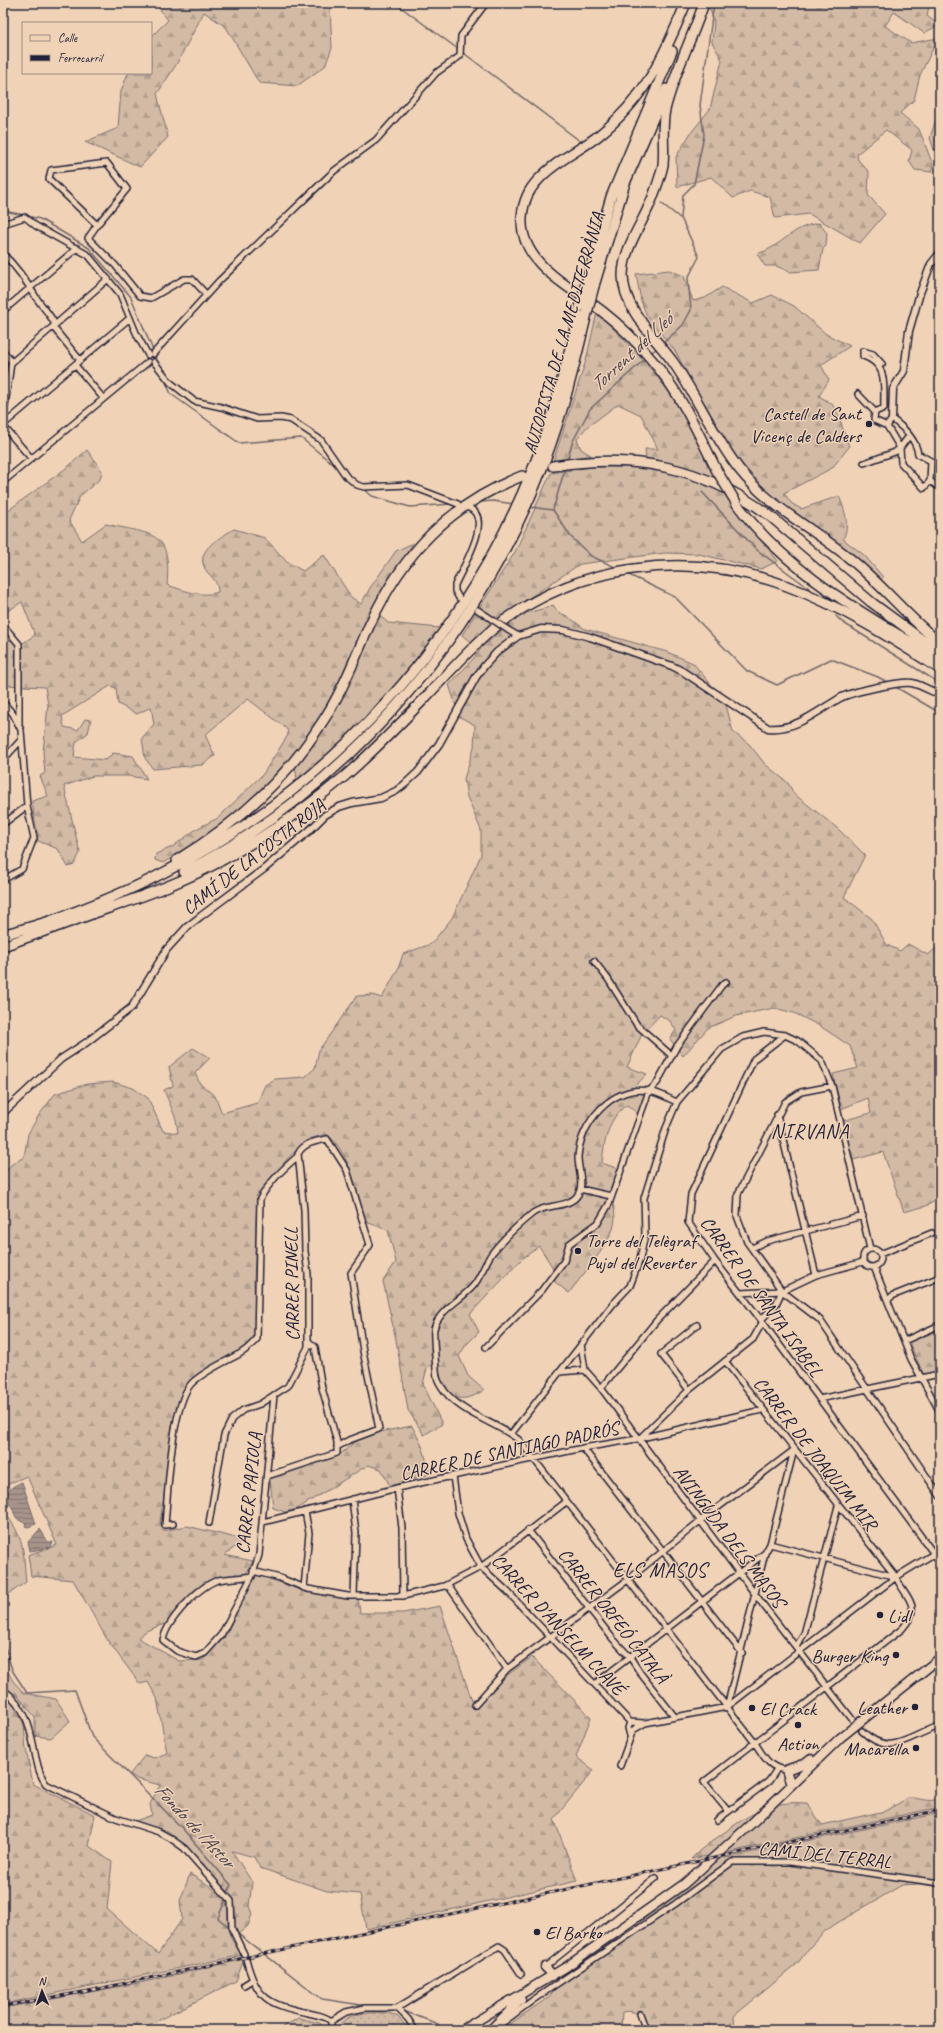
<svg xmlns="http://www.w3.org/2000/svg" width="943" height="2033" font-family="Caveat,sans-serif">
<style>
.grass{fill:url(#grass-dots);stroke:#7a6e70}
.forest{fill:url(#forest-firs);stroke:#7a6e70}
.water{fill:url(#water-rules);stroke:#71666a}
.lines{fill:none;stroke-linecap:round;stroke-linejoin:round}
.stream{stroke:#71666a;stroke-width:1.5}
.minor-casing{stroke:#22223b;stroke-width:8}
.tertiary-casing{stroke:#22223b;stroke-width:9}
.primary-casing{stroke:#22223b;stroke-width:11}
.motorway-casing{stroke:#22223b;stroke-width:12}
.minor{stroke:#f0d3b6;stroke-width:5}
.tertiary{stroke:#f0d3b6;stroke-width:6}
.primary{stroke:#f0d3b6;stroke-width:8}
.motorway{stroke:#f0d3b6;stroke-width:9}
.rail-casing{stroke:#22223b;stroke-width:3}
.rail{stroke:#f0d3b6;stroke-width:1.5;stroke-dasharray:4.5;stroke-linecap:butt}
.minor-bridge-casing{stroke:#22223b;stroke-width:8;stroke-linecap:butt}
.motorway-bridge-casing{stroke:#22223b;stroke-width:12;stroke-linecap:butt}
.minor-bridge{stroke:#f0d3b6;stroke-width:5}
.motorway-bridge{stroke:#f0d3b6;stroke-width:9}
.poi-dot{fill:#22223b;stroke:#f0d3b6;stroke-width:1.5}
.labels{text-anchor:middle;stroke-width:3;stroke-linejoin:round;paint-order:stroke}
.street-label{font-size:19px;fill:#22223b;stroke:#f0d3b6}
.poi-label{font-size:19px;fill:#22223b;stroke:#f0d3b6;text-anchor:end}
.water-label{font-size:20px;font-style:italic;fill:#4a4453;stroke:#f0d3b6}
.neighbourhood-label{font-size:20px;letter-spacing:1px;fill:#22223b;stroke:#f0d3b6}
</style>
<defs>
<pattern id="grass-dots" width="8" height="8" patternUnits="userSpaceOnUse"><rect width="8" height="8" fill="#d2baa4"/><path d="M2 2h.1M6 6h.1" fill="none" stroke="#b4a08e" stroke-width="1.8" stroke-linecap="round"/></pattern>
<pattern id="forest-firs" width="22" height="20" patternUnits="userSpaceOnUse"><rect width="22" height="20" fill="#d2baa4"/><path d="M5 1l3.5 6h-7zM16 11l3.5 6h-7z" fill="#b4a08e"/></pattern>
<pattern id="water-rules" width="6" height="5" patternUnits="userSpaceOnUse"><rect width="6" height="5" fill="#a6948a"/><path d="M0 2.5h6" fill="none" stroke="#877872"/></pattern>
</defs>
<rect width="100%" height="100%" fill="#f0d3b6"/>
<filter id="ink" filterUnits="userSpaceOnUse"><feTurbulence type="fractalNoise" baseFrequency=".025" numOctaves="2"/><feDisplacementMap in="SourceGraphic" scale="8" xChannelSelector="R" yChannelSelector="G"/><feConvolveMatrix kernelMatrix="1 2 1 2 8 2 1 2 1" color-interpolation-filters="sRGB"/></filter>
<g filter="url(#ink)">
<path class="grass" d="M389 2013 398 2017 409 2030H337C345 2010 371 2013 389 2013Z
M298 2018 320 2023 325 2030H278Z"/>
<path class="forest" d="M155 3H334L330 7 332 48 325 66 297 86 259 83 226 27 204 12 176 65 157 94 168 137 140 167 85 142 118 128 121 91 128 73H151V37L168 20Z
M708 3H907C914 6 921 2 929 6L927 16 939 25 924 33 894 12 885 26 911 43 938 38 920 75 914 100 900 113 919 129 933 165 931 172 915 170 909 161 912 150 886 130 857 154 858 160 869 172 868 195 885 214 860 243 809 214 775 218 770 197 750 191 733 198 711 177 677 187 676 157 690 134 710 109 722 60 712 42 714 22Z
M940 106V148L934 150 930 138Z
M819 223 827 233 826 246 823 249 819 270 790 272 776 266H765L757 254C782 247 791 226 819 223Z
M669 270 684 276 693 301 705 298 722 287 753 303 772 295 794 306 826 334 850 346 821 365 829 380 819 396 832 404 838 414 849 447 832 468 784 493 791 503 801 509 839 496C845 510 850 526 843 539L864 555 883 577 880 581 855 556 783 508 756 482 732 454 675 351 647 316 641 301 636 274Z
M597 312C649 365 689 406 715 477L674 464 646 459 645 449H658L641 415 618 404 586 428 577 439 581 449 592 456 578 457 553 462 586 360Z
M87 450 102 471 100 479 80 496 69 520 82 541 106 524C152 535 172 529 167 585 183 590 202 598 218 592 218 583 214 579 208 573 191 552 218 539 234 529L265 538 287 562 303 571 324 555 351 597 361 604 370 588 396 551 413 543 373 609 388 623 440 628 392 689 343 741 297 780 294 757 273 780 234 819 163 863 155 860 156 854 172 847 198 828 218 818 263 774 288 735 287 729 248 699 205 735 215 756 202 765 153 769 145 758 142 738 154 724 151 707 137 714 118 704 116 688 110 686 62 716 64 727 78 730 85 719 91 720 88 733 76 742 74 757 106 760 113 753 133 756 147 779 128 776H93L64 786 80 853 74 865 68 867 58 849 38 841 32 801 48 796 40 776 45 773 43 752 48 705 45 687 4 685 3 639 23 643 35 635 22 602 3 614V514L69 466Z
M592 467H636L688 477 723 493 778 561 761 569 699 554 665 553 580 564 523 602 470 642 462 635 515 552 551 473Z
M553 605 558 612 567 616 585 629 667 652 693 663 725 701 733 732 749 744 765 764 788 783 794 794 837 828 865 855 844 897 872 919 887 945 900 951 908 944 928 955 940 945V1198L926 1206 904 1212 883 1152 853 1160 842 1121 871 1113 868 1098 841 1109 833 1074 858 1068 850 1046 820 1026 794 1013 774 1008 736 1016 708 1028 683 1056 670 1039 676 1030 670 1021 660 1015 642 1034 627 1067 647 1074 635 1086 645 1095 638 1114 627 1105C608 1117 604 1143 602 1163L619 1169 609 1193C614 1204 617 1217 613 1229 605 1250 582 1275 569 1293L555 1282 553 1268 539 1246 522 1259 470 1314 479 1332 466 1345 459 1356 468 1376 484 1390C472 1398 465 1400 451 1397L441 1379 437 1360 427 1368 423 1384 442 1424 424 1435 408 1410 396 1340 383 1281 396 1262 388 1230 366 1222C356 1192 352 1156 327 1134L309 1139 288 1158 257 1197 254 1284 256 1338 241 1351 190 1382 180 1402 160 1521 163 1531 187 1526 245 1540 224 1555 253 1561 246 1574 218 1578 194 1590 172 1621 146 1631 138 1638 179 1661 203 1660 225 1637 255 1573 305 1592 358 1598 360 1613H403L440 1606 472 1701 532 1657 591 1717 576 1757 594 1770 554 1819 577 1881 366 1929 360 1894 327 1891 260 1868 254 1857 232 1851 252 1882 249 1906 252 1914 248 1926 237 1935 234 1926 235 1906 230 1893 169 1832 135 1821 152 1815 150 1804 160 1785 137 1779 130 1774 145 1755 154 1758 167 1753 157 1698 148 1682 140 1684 108 1641 73 1580 31 1576 28 1555 57 1545 27 1476 3 1486 4 1174 11 1165 24 1157 28 1134 39 1115 55 1094 87 1084 113 1082 133 1088 148 1098 163 1131 178 1133 176 1119 164 1090 173 1086 169 1067 193 1048 210 1058 195 1073 200 1084 215 1096 222 1113 257 1103 265 1085 275 1079 305 1077 315 1068 319 1050 357 996 372 995 382 998 398 969 403 954 431 944 452 918 481 855V830L467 797 464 779 474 747 475 725 460 717 449 685 474 658 482 647 510 624 526 613 546 608Z
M940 1330V1371L924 1376 909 1342Z
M412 1426 423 1448 430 1474 390 1486 381 1469 368 1465 297 1509 285 1512 273 1508 270 1479 338 1456 356 1441 374 1433Z
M3 1510C25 1539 23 1548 26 1582L3 1598Z
M3 1663 13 1681 24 1693 56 1699 70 1721 51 1738 35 1736V1717L17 1695 7 1689 3 1683Z
M3 1697 12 1703 24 1724 26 1749 33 1784 95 1815 89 1846 112 1862 107 1909 158 1954 182 1919 180 1901 190 1874 210 1886 227 1904C230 1932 223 1931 243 1955L3 2004Z
M908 1798C920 1797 928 1804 940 1798V1807L725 1853V1858L940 1813V1887L919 1884 902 1885 837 1923 824 1932 810 1947 797 1964 734 2016 735 2030H651C643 2018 638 2009 622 2012L621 2030H501L549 1997 562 1978 646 1917 714 1862 707 1856 691 1859C700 1849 711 1842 722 1834 748 1815 771 1800 804 1803H807L822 1825 885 1811Z
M244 1959 236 1981 139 2030H3V2008L144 1982Z"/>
<path class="water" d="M22 1482 36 1524 28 1527 25 1526 26 1523C9 1519 18 1507 6 1502 5 1490 13 1486 22 1482Z
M40 1529 48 1542H53L50 1548 45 1547 43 1549 30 1551 28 1542Z"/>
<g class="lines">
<path class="stream" d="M395 3 458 49
M461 51 580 141
M661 203 680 218
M3 205 9 212 24 215
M27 216 40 219 89 248 131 297 159 365
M662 344 683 325 691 310 688 278 699 257 681 218 683 195 694 184 704 135 700 105 714 3
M650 354 658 347
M165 380 171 394 239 443 301 438 338 468
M567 460 573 441 590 409 646 358
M364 489 372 496 410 507 452 504
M702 492 757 550 809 588
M480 502 493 501 514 504
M529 507 553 510 571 537 591 556 617 568
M553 510 565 468
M627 574 675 597 747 671 777 685 831 659 878 677 887 682
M836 616 842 622 936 681
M894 686 940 713
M3 1640 12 1670 27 1693 75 1690 92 1737 182 1828 231 1885 227 1895
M226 1898 218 1918 231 1929
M237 1933 322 1999 368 2006
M401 2010 438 2024 441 2030"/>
<defs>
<path id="minor" d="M3 224 25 217 36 226 88 255 120 294 137 335 148 355
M97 225 49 179 51 170 107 163 127 189 97 225 88 238 115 265 140 296 151 298 184 279H192L206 294
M3 254C16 266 25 280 34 294 40 305 50 313 55 325
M3 311 77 248
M53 327 80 360
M3 351 12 362
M153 354 219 281 334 171 376 140 436 73 460 56 461 36 486 3
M154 362 171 383 194 401 221 407 257 419 281 418 291 420 321 440 346 476 357 485 364 487 408 485 458 504
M75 365 103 398
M858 394 875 412
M875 412 884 408C883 385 889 365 863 356V351L873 354 882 364
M875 412 874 420 887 426
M3 420 11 363 108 279
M3 425 130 318
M3 426 31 458
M887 426 892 419C904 428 916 439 918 454L931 461 930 481
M887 426 900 448 901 463 924 488 930 481
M900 448 909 436
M864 463 895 452 900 448
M930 481 940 488
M3 482 148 362
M459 598 455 591V585C462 568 494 518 469 508
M478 610 493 620
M3 625 19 644V724
M508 630 518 636
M3 702 13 714 21 730 27 806 34 838 22 869 3 880
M3 760 21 740
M3 824 27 806
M594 961 608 979 637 1025 671 1055
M785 1035 754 1059 691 1194 688 1222 715 1261 761 1320 940 1562
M832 1086 801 1092 785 1102 738 1194 737 1216 747 1242 782 1291 820 1320 940 1496
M677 1102C669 1099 658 1092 649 1091 612 1085 580 1123 578 1157 578 1169 585 1186 577 1196 568 1208 545 1204 533 1213 518 1225 504 1238 492 1253 485 1263 481 1276 474 1285 462 1300 439 1309 434 1329 433 1332 436 1373 437 1377 438 1382 444 1391 448 1395 467 1416 497 1423 519 1440L755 1743C764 1757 769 1768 786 1770
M777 1115 816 1275
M580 1189 611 1196
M752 1248 767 1241 863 1216
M863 1258a9 9 0 1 1 18 0a9 9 0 1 1-18 0Z
M880 1254 932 1233
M874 1267 911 1359 940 1412
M740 1293 782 1291 816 1275 863 1262
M888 1300 892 1296 940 1277
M761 1320 776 1304 782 1291
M904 1341 940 1325
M581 1344 585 1370 601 1388 764 1606 852 1719
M486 1347 542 1290 564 1261 569 1244 598 1223 609 1204 649 1091 657 1083 677 1046 722 985 726 982
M725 1361 896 1577C905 1598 924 1605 902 1629L704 1782 728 1811
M559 1372 585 1370
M601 1388 657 1320 715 1261
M689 1390 661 1354 697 1325
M819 1399 940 1374
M511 1434 613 1304 630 1286 640 1259 645 1235 644 1198 666 1128 677 1102 722 1049 743 1037 764 1032 785 1035 798 1041 822 1061 832 1086 870 1249
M640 1438 689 1390 753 1339 762 1323
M583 1448 742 1653
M267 1476 337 1453V1442L322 1388 315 1347 308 1341
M453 1476 458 1513 466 1539 481 1567 507 1591 630 1722
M397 1488 402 1528 403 1596
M352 1499 356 1533 354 1596
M263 1522 397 1488 583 1448 637 1439 762 1410
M209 1523 224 1435 232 1419 243 1410 260 1404 288 1386 308 1347V1274L305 1251 304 1210 298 1154C303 1143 316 1141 327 1139L347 1170 370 1245 351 1273 363 1351 379 1429 347 1441 337 1447
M173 1524 165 1525C168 1493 171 1407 191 1384 202 1372 227 1361 241 1353 247 1350 252 1344 257 1339L260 1199C270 1181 283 1169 298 1156
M528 1530 613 1639 630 1657 641 1674 675 1717
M770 1544 896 1577
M253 1571 280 1578 308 1589 348 1596H403L444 1586 481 1567 566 1502
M252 1576C241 1578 229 1578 218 1580 199 1586 167 1620 163 1640L177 1651 196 1657 205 1653 221 1635 252 1576 259 1555 274 1395
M444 1586 449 1587 507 1669
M304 1588 309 1533 305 1511
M796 1647 804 1634 838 1506
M596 1683 765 1553
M3 1689C28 1709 30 1728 36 1758 38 1767 40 1776 46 1784L116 1818 159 1832 170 1838 184 1848 231 1901 232 1929 244 1954
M475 1705 507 1669 629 1579 700 1521 794 1450
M727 1707 765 1553 770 1544 794 1450
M862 1731C891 1759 909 1735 940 1726
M630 1736 628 1728 630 1722 644 1723
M620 1766 633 1730 645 1723 727 1707 896 1577 940 1550
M717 1820 769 1781 777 1769
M246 1959C257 2000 268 2004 308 2013 316 2015 324 2015 331 2021V2030
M545 1967 656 1878
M244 1985 252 1980
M397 2008 499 1946 505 1950 521 1974
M640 2014 646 2030
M331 2021 346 2012 365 2008H397L408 2019 415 2030
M497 2027 533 2000 675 1904 732 1862H790L940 1883"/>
<path id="tertiary" d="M892 419 893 389 904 371 909 331 920 293 931 264 940 253
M3 1113 61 1059 87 1042 132 1007 167 949 187 927 201 916 264 869 309 831 325 815 339 807 352 803 381 798 396 791 405 784 418 772 439 744 476 677 485 665 497 652 518 636 541 629 563 630 590 637 672 666 682 671 768 728C795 731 818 711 840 698 851 692 900 681 912 683 921 685 931 691 940 695"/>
<path id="primary" d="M791 1785 786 1770 806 1763 811 1759
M545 1967 553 1975
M462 2030 566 1967 684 1884 751 1824 840 1738 940 1658
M490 2030 521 2000"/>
<path id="motorway" d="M686 3C664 56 645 99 598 136 579 151 555 161 539 179 529 189 523 203 522 217 519 265 572 287 603 312 621 326 637 342 651 359 680 392 698 432 717 471
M704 3C692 39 674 73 665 110 661 128 665 147 663 165 661 174 658 183 655 191 646 220 624 244 623 275 623 309 654 336 673 362 697 396 713 436 739 469 769 507 811 527 848 557 881 583 907 617 940 643
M586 283 611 197 672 51
M594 286 625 183 666 89
M553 466C634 453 702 466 769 515L871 602 940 653
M737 504C789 575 867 615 940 660
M177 860C235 825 284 782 321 724 342 693 355 658 370 624 403 553 449 505 522 476
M184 872C341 792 466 649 534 488 558 432 573 373 587 313
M109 908C129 901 149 894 168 886 228 862 295 818 345 776 373 752 399 725 425 698 447 675 468 650 493 629 576 563 688 549 787 586 841 606 891 638 940 669
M3 935C19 930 35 926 50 921 89 907 127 892 163 873 331 788 463 643 533 468 554 416 567 362 580 307
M3 946 114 906"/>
</defs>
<use href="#minor" class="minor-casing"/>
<use href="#tertiary" class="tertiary-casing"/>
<use href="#primary" class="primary-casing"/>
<use href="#motorway" class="motorway-casing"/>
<use href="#minor" class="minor"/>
<use href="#tertiary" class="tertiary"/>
<use href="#primary" class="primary"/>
<use href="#motorway" class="motorway"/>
<defs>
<path id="rail" d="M3 2006 88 1991 940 1810"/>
</defs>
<use href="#rail" class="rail-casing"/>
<use href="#rail" class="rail"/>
<defs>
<path id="minor-bridge" d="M493 620 508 630"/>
<path id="motorway-bridge" d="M580 307 586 283
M587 313 594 286
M717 471 737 504"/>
</defs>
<use href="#minor-bridge" class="minor-bridge-casing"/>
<use href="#motorway-bridge" class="motorway-bridge-casing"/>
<use href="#minor-bridge" class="minor-bridge"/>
<use href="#motorway-bridge" class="motorway-bridge"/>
</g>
</g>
<g class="poi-dot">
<circle cx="869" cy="424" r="4"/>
<circle cx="578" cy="1251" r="4"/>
<circle cx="880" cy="1615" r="4"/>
<circle cx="896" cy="1655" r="4"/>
<circle cx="915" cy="1707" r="4"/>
<circle cx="752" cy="1708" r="4"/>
<circle cx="798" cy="1725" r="4"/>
<circle cx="916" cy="1748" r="4"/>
<circle cx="537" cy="1932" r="4"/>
</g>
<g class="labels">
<g class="street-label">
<text transform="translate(563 333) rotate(-74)" y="7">AUTOPISTA DE LA MEDITERRÀNIA</text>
<text transform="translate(253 856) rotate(-38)" y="7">CAMÍ DE LA COSTA ROJA</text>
<text transform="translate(291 1284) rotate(-91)" y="7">CARRER PINELL</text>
<text transform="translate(762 1296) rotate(54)" y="7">CARRER DE SANTA ISABEL</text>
<text transform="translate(509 1450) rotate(-12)" y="7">CARRER DE SANTIAGO PADRÓS</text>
<text transform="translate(816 1453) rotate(52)" y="7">CARRER DE JOAQUIM MIR</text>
<text transform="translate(248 1493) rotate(-84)" y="7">CARRER PAPIOLA</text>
<text transform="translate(730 1536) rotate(53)" y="7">AVINGUDA DELS MASOS</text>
<text transform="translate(614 1615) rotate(52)" y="7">CARRER ORFEÓ CATALÀ</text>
<text transform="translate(559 1624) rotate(47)" y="7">CARRER D'ANSELM CLAVÉ</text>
<text transform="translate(825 1854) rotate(6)" y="7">CAMÍ DEL TERRAL</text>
</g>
<g class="poi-label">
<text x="861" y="420">Castell de Sant<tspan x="861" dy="22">Vicenç de Calders</tspan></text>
<text x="586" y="1247" text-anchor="start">Torre del Telègraf<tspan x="586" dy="22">Pujol del Reverter</tspan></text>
<text x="888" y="1622" text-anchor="start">Lidl</text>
<text x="888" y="1662">Burger King</text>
<text x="907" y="1714">Leather</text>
<text x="760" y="1715" text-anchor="start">El Crack</text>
<text x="798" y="1750" text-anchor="middle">Action</text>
<text x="908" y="1755">Macarella</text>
<text x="545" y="1939" text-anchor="start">El Barko</text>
</g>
<g class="water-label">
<text transform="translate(631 352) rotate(-43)" y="7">Torrent del Lleó</text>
<text transform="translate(195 1825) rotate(47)" y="7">Fondo de l'Astor</text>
</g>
<g class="neighbourhood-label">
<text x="810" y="1138">NIRVANA</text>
<text x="660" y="1577">ELS MASOS</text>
</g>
</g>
<rect width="943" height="2033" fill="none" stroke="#f0d3b6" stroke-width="16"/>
<rect x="8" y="8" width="927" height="2017" fill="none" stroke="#22223b" stroke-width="1.5" filter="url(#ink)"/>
<rect x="22" y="22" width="130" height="52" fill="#f0d3b6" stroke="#9e8c85"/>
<rect x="30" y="35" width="20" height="6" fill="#f0d3b6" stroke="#9e8c85"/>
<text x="58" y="42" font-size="12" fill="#22223b">Calle</text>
<rect x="30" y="55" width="20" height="6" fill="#22223b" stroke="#9e8c85"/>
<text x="58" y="62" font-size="12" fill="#22223b">Ferrocarril</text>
<g transform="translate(42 1991) rotate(358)" stroke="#f0d3b6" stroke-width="3" paint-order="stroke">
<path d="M0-3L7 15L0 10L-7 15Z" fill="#22223b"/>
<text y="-6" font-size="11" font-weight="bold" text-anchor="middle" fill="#22223b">N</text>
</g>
</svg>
